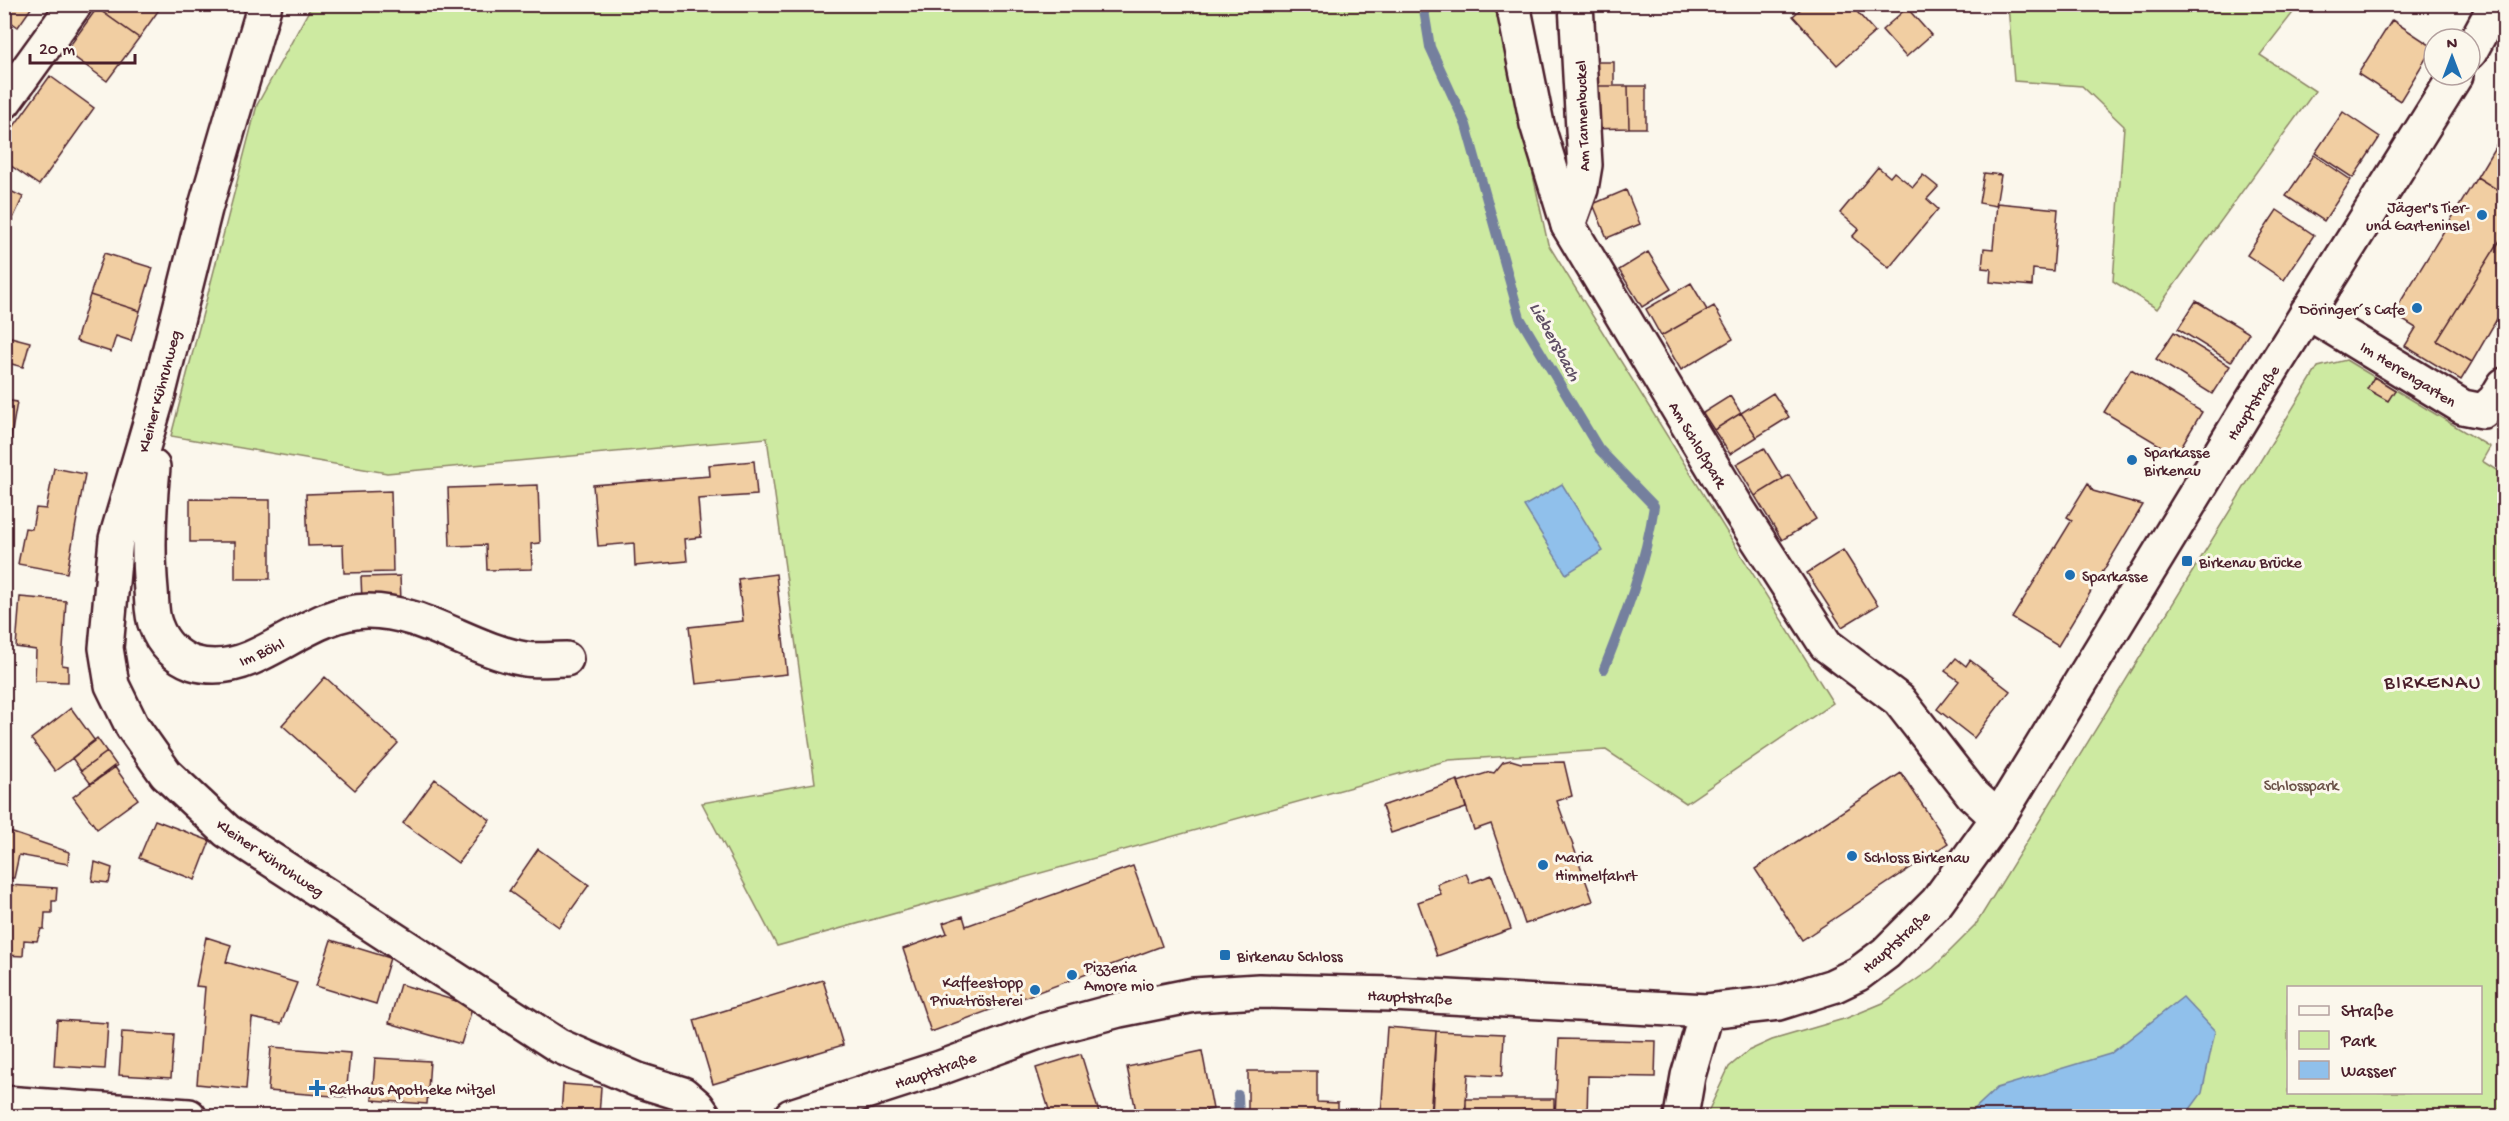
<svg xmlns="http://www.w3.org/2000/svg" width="2509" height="1121" font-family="'Gochi Hand',sans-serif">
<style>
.green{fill:#cdeaa1;stroke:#8c8466;stroke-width:1.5;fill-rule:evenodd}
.water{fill:#90c0eb;stroke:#74809e;stroke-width:1.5}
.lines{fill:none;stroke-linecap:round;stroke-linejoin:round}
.stream{stroke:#74809e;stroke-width:10}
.building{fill:#f1cea2;stroke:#4a1f2b;stroke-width:1.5}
.minor-casing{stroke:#4a1f2b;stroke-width:38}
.tertiary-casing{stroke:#4a1f2b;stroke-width:38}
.secondary-casing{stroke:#4a1f2b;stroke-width:38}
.minor{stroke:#fbf7ec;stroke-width:33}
.tertiary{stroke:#fbf7ec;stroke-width:33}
.secondary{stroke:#fbf7ec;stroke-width:33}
.poi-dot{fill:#1f6fb2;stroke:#fbf7ec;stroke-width:2}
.labels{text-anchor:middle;stroke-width:6;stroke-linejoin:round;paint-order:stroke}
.street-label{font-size:16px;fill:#4a1f2b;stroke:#fbf7ec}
.poi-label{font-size:16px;fill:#4a1f2b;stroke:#fbf7ec;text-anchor:start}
.park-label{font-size:16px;fill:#6b5248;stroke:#fbf7ec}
.water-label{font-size:18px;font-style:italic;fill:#5f4f65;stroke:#fbf7ec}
.quarter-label{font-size:20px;letter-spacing:1.5px;fill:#4a1f2b;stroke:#fbf7ec}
</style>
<rect width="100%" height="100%" fill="#fbf7ec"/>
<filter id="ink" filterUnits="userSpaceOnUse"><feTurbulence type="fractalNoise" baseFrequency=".0167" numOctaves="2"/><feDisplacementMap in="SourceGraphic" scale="12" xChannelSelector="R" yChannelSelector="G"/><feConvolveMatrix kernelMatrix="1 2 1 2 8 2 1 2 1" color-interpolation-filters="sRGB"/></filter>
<g filter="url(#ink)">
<path class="green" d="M312 5H1496L1548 244 1833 703 1686 803 1606 750 1449 760 777 946 702 803 815 783 767 438 387 473 171 436 257 105Z
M2008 5H2299L2260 55 2315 91 2157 309 2113 281 2124 126 2082 86 2014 81Z
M2346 360 2490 447 2482 461 2504 475V1116H1706L1729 1067 1748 1051 1772 1040 1847 1018 1883 1003 1933 968 1975 926 2318 367ZM2288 988H2480V1092H2288Z"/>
<path class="water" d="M1562 484 1603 551 1566 574 1524 506Z
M2183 997 2215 1031 2202 1093 2185 1116H1967L1997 1088 2110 1054Z"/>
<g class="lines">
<path class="stream" d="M1423 4 1430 47 1466 125 1520 318 1599 449 1654 506C1646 563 1625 616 1604 669
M1238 1095 1239 1116"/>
</g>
<path class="building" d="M4 4H34L18 27 4 17Z
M100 4H163L139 38 97 8Z
M1806 4H1850L1875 32 1837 65 1793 16Z
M97 8 139 38 107 81 66 51Z
M1907 8 1931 35 1906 57 1882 30Z
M2392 20 2433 47 2400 101 2358 74Z
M1589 62H1614V86H1589Z
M50 76 94 108 39 185 4 161V140Z
M1589 86H1628L1629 128 1589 129Z
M1628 86H1646V128H1629Z
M2343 112 2380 137 2353 178 2315 153Z
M2504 132V194L2477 177Z
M2314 155 2351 180 2324 221 2286 196Z
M1878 167 1890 177 1894 172 1913 187 1923 175 1938 187 1927 199 1938 209 1889 268 1852 237 1859 229 1840 213Z
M1984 173 2001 175 1996 206 1979 203Z
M2477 177 2504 194V234L2437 341 2472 362 2461 380 2405 346 2416 328 2393 314Z
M4 188 23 197 4 238Z
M1626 190 1640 224 1607 238 1593 204Z
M1997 203 2058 209 2053 271 2033 269 2032 286 1990 282 1991 269 1982 268 1984 248 1993 249Z
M2277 210 2314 235 2284 280 2247 255Z
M2504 234V307L2472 362 2437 341Z
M1648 252 1671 289 1642 307 1619 270Z
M104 253 153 268 140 311 90 295Z
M1691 283 1707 310 1661 336 1646 309Z
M90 295 140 311 131 341 116 336 111 352 76 341Z
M2196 301 2249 333 2231 362 2178 329Z
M1714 306 1733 339 1681 370 1661 336Z
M2174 332 2230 366 2212 394 2156 359Z
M7 336 30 342 23 367 4 362Z
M2131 369 2202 412 2176 455 2104 412Z
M2374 377 2395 390 2388 401 2367 389Z
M1773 393 1789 417 1757 437 1741 413Z
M1730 396 1741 413 1714 430 1703 413Z
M4 400 17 402 9 449 4 448Z
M1741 413 1757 437 1730 454 1714 430Z
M1764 448 1783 479 1755 496 1736 464Z
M754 461 757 495 698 499 701 537 685 539 687 561 635 566 634 543 598 546 593 485 710 476 709 465Z
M54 468 85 474 67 573 18 564 25 528 32 529 36 508 46 509Z
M1789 475 1816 519 1782 540 1755 496Z
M2088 483 2093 491 2143 505 2058 646 2012 618 2072 520 2067 517Z
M538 485 540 543 531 544 532 569 487 570 486 545 450 546 448 488Z
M391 491 393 572 344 573 343 545 308 546 306 494Z
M190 499 270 500V579H235V542H190Z
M1843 550 1878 605 1842 627 1807 573Z
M776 574 787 674 696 684 689 627 743 621 738 579Z
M400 576 401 601H362L361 577Z
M20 597 66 601 62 665 68 666V682L35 681 36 650 16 647Z
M1956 658 1966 666 1970 660 2010 691 1974 738 1937 709 1959 681 1945 671Z
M325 677 398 743 355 790 282 725Z
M71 708 95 741 55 771 31 739Z
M97 738 107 752 81 771 72 758Z
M107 752 117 766 91 784 81 771Z
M1511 760 1521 763 1564 762 1572 796 1557 801 1593 901 1525 924 1491 824 1474 830 1458 782 1490 772 1494 773 1503 762Z
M114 766 138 799 97 829 73 797Z
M1901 773 1948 843 1802 940 1755 869Z
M435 779 490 820 458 863 403 823Z
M1458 780 1466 808 1391 833 1382 806Z
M155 820 210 841 195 880 139 858Z
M4 830 69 852 68 864 19 855 14 878H10V885L4 886Z
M538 849 589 885 559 927 509 891Z
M95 862 112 868 109 883 92 881Z
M1133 866 1162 946 931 1032 903 949 947 933 943 923 963 916 966 926Z
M1466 873 1470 883 1492 875 1511 929 1437 956 1418 902 1441 894 1437 884Z
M7 885 57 888 56 901H52V913H45L44 929H41L37 941 24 940 23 956 4 955Z
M206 937 231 945 226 962 297 983 281 1024 252 1018 246 1089 197 1084 205 987 196 986Z
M331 940 390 958 376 1004 316 986Z
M823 980 843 1045 713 1084 694 1020Z
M400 984 473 1006 461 1044 389 1023Z
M57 1020 108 1023 105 1069 54 1066Z
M1387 1027 1436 1031 1430 1116H1381Z
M1436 1031 1504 1034 1502 1076 1468 1074 1465 1116H1432Z
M122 1032 174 1035 171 1078 119 1075Z
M1559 1039 1656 1041 1655 1077 1588 1076 1587 1116H1555Z
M271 1047 350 1053 346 1097 268 1091Z
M1202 1051 1213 1109 1206 1110 1207 1116H1137L1127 1067Z
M1081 1054 1100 1116H1051L1036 1068Z
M375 1058 430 1061 427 1104 372 1100Z
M1248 1071H1317V1102L1338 1103V1116H1248Z
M563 1084 601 1087 599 1116H561Z
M1466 1099H1554V1116H1466Z"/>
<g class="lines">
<defs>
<path id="minor" d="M265 4 205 209 158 396 116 539 106 648 112 685 132 726 166 774 227 831 559 1046 638 1080 683 1094 697 1106 704 1116
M4 102 75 4
M1568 225 1581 189 1585 165 1576 4
M2307 312 2463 407 2483 411 2495 400 2504 385
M153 467C149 509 147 548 151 590 152 601 151 615 156 626 162 643 176 657 193 663 213 669 232 666 251 658 289 642 325 611 368 611 425 611 471 650 525 659 538 661 552 659 566 659
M1681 1116 1688 1076 1707 1011"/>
<path id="tertiary" d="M1513 4 1537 124 1568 225 1740 512 1826 645 1899 700 1973 795 1998 818"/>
<path id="secondary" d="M2470 52 2496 4
M4 1103 189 1116
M791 1116 940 1068 1041 1031 1119 1010 1194 995 1259 991 1393 994 1707 1011 1779 1003 1833 986 1858 974 1886 953 1937 902 1998 818 2246 411 2456 75"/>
</defs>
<use href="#minor" class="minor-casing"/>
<use href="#tertiary" class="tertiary-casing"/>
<use href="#secondary" class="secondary-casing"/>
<use href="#minor" class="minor"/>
<use href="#tertiary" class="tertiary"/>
<use href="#secondary" class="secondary"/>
</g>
</g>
<g class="poi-dot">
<circle cx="2482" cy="215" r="6"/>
<circle cx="2417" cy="308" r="6"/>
<circle cx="2132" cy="460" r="6"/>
<rect x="2181" y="555" width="12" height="12" rx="3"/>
<circle cx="2070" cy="575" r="6"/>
<circle cx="1852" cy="856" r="6"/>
<circle cx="1543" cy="865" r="6"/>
<rect x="1219" y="949" width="12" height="12" rx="3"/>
<circle cx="1072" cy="975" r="6"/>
<circle cx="1035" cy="990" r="6"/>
<path d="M314 1079h6v6h6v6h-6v6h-6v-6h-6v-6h6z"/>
</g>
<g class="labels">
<g class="street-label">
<text transform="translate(1581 116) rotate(-92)" y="6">Am Tannenbuckel</text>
<text transform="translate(2409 373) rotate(32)" y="6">Im Herrengarten</text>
<text transform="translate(158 391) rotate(-75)" y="6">Kleiner Kühruhweg</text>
<text transform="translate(2252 402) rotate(-58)" y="6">Hauptstraße</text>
<text transform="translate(1699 444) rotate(59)" y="6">Am Schloßpark</text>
<text transform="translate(261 651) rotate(-24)" y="6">Im Böhl</text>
<text transform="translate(271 857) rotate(34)" y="6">Kleiner Kühruhweg</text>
<text transform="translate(1895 941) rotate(-42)" y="6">Hauptstraße</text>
<text transform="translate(1410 996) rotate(3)" y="6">Hauptstraße</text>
<text transform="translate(935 1069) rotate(-19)" y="6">Hauptstraße</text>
</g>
<g class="poi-label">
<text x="2470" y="212" text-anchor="end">Jäger's Tier-<tspan x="2470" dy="18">und Garteninsel</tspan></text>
<text x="2405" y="314" text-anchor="end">Döringer´s Cafe</text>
<text x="2144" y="457">Sparkasse<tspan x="2144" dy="18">Birkenau</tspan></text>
<text x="2199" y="567">Birkenau Brücke</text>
<text x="2082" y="581">Sparkasse</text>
<text x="1555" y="862">Maria<tspan x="1555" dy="18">Himmelfahrt</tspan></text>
<text x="1864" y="862">Schloss Birkenau</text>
<text x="1237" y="961">Birkenau Schloss</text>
<text x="1084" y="972">Pizzeria<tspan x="1084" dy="18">Amore mio</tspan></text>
<text x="1023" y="987" text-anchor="end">Kaffeestopp<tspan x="1023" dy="18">Privatrösterei</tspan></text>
<text x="329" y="1094">Rathaus Apotheke Mitzel</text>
</g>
<g class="park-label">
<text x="2301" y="790">Schlosspark</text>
</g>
<g class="water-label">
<text transform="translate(1556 341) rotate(61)" y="6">Liebersbach</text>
</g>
<g class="quarter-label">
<text x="2433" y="688">BIRKENAU</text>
</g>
</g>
<rect width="2509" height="1121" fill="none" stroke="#fbf7ec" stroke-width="24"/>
<rect x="12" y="12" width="2485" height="1097" fill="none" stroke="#4a1f2b" stroke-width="2" filter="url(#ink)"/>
<rect x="2287" y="986" width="195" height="108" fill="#fbf7ec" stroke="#b4a19f" stroke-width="1.5"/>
<rect x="2299" y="1006" width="30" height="9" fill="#fbf7ec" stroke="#b4a19f" stroke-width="1.5"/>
<text x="2341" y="1016" font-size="18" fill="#4a1f2b">Straße</text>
<rect x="2299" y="1031" width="30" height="18" fill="#cdeaa1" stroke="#b4a19f" stroke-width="1.5"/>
<text x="2341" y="1046" font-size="18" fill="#4a1f2b">Park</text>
<rect x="2299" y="1061" width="30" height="18" fill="#90c0eb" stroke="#b4a19f" stroke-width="1.5"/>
<text x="2341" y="1076" font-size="18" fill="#4a1f2b">Wasser</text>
<g transform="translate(2452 57)"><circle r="28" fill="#fbf7ec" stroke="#b4a19f" stroke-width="1.5"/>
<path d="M0-4.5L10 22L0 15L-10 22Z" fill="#1f6fb2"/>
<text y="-9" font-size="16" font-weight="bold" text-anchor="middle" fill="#4a1f2b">N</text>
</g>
<path d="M30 54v9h105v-9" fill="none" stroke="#4a1f2b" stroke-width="3"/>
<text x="39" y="54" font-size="18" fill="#4a1f2b" stroke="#fbf7ec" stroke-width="4.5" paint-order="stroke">20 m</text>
</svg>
